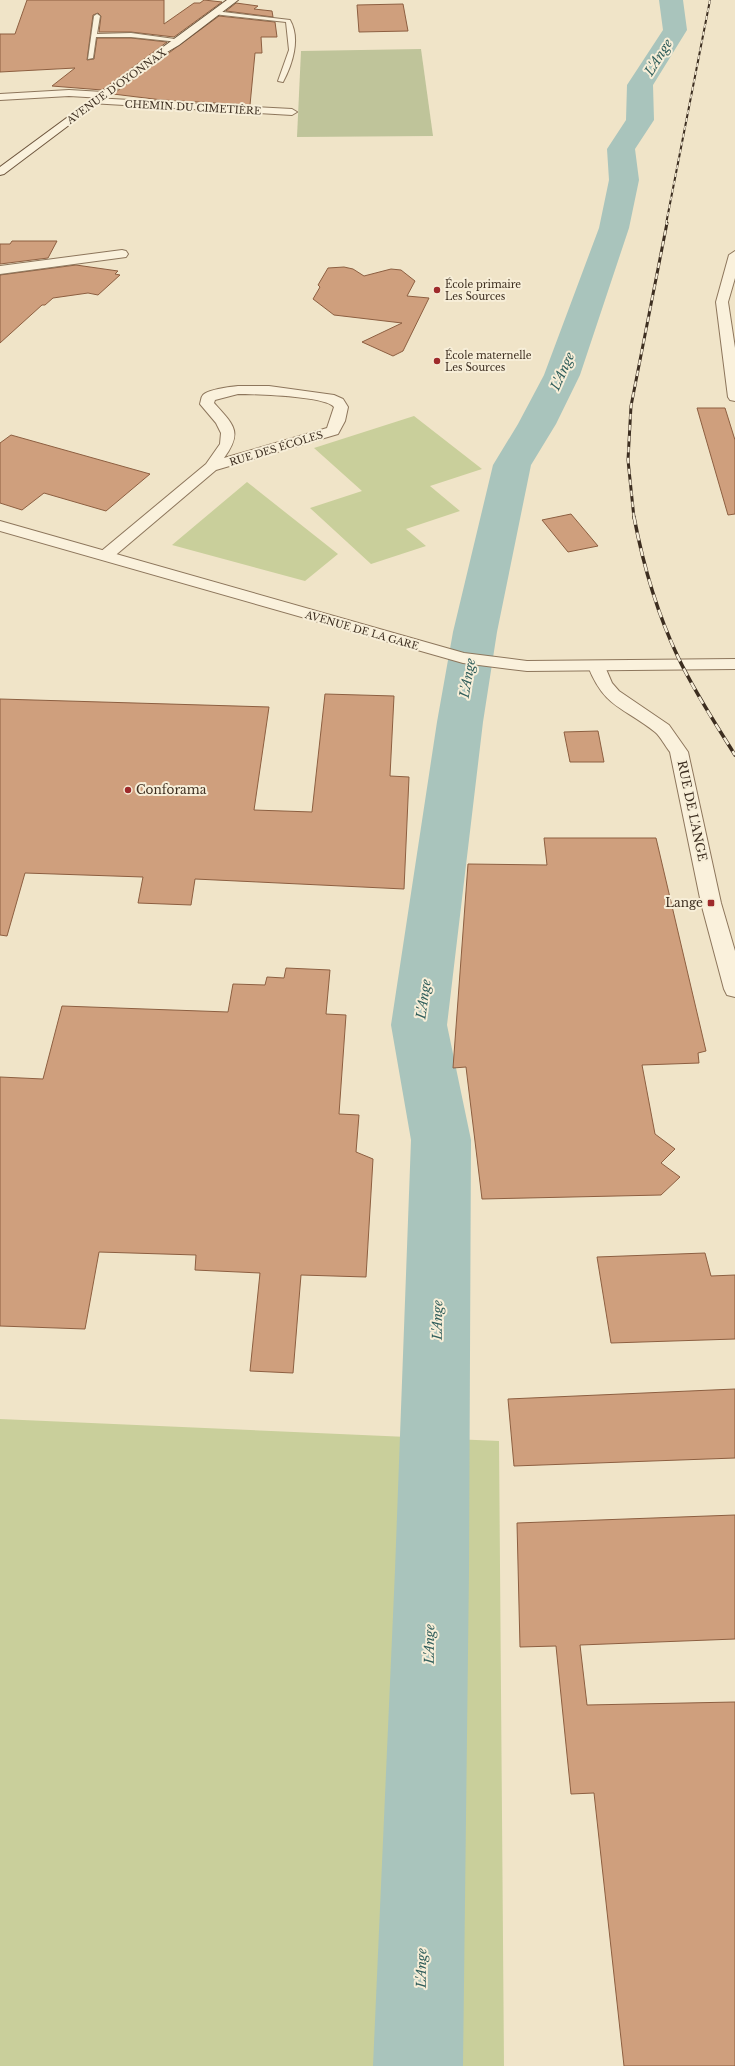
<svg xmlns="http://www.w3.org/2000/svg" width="735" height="2066" font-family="'Libre Baskerville',serif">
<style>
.green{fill:#c9cf9b}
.cemetery{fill:#bfc49a}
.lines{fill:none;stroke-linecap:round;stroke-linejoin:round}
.river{fill:#a9c4bc;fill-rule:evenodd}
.building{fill:#cf9f7d;stroke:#8d5f41}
.service-casing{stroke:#8d765c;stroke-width:2}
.minor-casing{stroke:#8d765c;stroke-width:2}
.tertiary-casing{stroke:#8d765c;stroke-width:2}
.secondary-casing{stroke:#6f573f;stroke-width:2}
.service{fill:#faf1dc;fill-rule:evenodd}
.minor{fill:#faf1dc;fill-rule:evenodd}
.tertiary{fill:#faf1dc;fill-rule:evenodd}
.secondary{fill:#faf1dc;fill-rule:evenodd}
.rail-far2-casing{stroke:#3d2e20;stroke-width:2}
.rail-far1-casing{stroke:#3d2e20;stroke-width:3}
.rail-casing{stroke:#3d2e20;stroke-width:3.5}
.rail-far2{stroke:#f7eed8;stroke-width:1.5;stroke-dasharray:4;stroke-linecap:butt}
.rail-far1{stroke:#f7eed8;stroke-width:2;stroke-dasharray:5.5;stroke-linecap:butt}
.rail{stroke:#f7eed8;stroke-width:2.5;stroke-dasharray:8;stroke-linecap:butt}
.poi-dot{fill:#9e2a2b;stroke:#f7eed8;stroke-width:1.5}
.labels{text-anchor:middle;stroke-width:4;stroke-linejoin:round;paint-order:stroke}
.far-street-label{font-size:10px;fill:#3d2e20;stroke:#f7eed8}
.far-poi-label{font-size:10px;fill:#3d2e20;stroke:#f7eed8;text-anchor:start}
.poi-label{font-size:12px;fill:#3d2e20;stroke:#f7eed8;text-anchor:start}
.street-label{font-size:12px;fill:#3d2e20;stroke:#f7eed8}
.water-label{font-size:13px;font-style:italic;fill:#2f5d5a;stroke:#f7eed8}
</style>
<rect width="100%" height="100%" fill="#f0e4c8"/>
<path class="green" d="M414 416 482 469 430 486 460 511 406 529 426 546 371 564 310 508 362 491 314 448Z
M247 482 338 554 305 581 172 545Z
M0 1419 499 1441 504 2066H0Z"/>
<path class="cemetery" d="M421 49 433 136 297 137 301 51Z"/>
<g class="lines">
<path class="river" d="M659 0H683L687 30 653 85 654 120 635 149 639 180 629 228 580 375 556 424 531 465 497 632 483 722 447 1025 471 1140 469 1570 463 2066H373L395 1570 411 1140 391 1025 437 722 453 632 493 465 518 424 544 375 599 228 609 180 607 149 626 120 627 85 663 30Z"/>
</g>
<path class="building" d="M27 0H164V24L194 3H200L204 0 222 2 174 37 131 32H99L101 16 98 13 93 15 87 60 94 59 97 38H131L167 42 102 90 52 86 75 68 0 72V34H15Z
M236 3 258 6 254 9 272 11 273 17 226 11Z
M403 4 408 31 359 32 357 5Z
M219 16 275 22 277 37H261L262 53H255L250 105 162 100 113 94Z
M12 241H57L48 258 0 264V244H10Z
M76 265 118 271 115 274 120 275 98 295 88 293 53 298 45 305H42L0 343V275Z
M344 267 353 269 364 276 391 269 401 270 415 281 407 296 429 298 403 351 393 356 362 342 402 323 334 315 313 299 320 287 318 285 328 268Z
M697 408H725L735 440V514L728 515Z
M11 435 150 474 106 511 44 493 22 510 0 503V443Z
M571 514 598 546 568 552 542 520Z
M325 694 394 696 390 776 409 777 404 889 195 879 191 905 138 903 143 877 25 873 7 936 0 935V699L269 707 254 810 312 812Z
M598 731 604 762H570L564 732Z
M544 838H656L706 1051 698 1053 699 1063 642 1065 655 1134 675 1149 661 1163 680 1177 661 1195 482 1199 466 1067 453 1068 468 864 547 865Z
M286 968 330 970 326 1014 346 1015 339 1114 359 1115 356 1152 373 1159 366 1277 301 1275 293 1373 250 1371 260 1273 195 1270 196 1255 99 1252 85 1329 0 1326V1077L43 1079 62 1006 228 1012 233 984 265 985 267 977 284 978Z
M705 1253 711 1276 735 1275V1339L611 1343 597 1257Z
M735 1389V1458L514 1466 508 1399Z
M735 1515V1639L580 1645 587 1705 735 1702V2066H624L594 1793 571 1794 556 1646 520 1647 517 1523Z"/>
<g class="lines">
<defs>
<path id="service" d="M215 11 290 20C301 39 292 65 283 82L278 81 289 50 286 22 213 14Z
M97 14 100 16 97 34 131 33 182 40 179 42 131 37H96L93 58 88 59 94 16Z"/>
<path id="minor" d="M69 90 103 92 108 95 103 98 69 96 0 100V94Z
M94 98 292 109 297 112 292 115 90 103 89 101Z
M122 250 126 251 128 254 126 257 0 274V266Z
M735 251V278L728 302 735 348V401L730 400 728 397 716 302 729 255Z
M238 386H269L334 395 343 399 348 407 345 421 338 434 216 470 111 559H99L97 556 99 553 206 464 220 444 221 433 216 423 200 404C201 401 201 397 203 395 209 389 230 387 238 386ZM238 394C254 394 325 396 334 407L327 428 224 458C243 432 234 425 214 403L215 400Z
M597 661 603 662 612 683 619 691 669 725 688 752 721 903 735 951V997L727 995 724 989 701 903 670 752C665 746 661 737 655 732 624 707 604 708 588 666L591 662Z"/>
<path id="tertiary" d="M0 521 464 653 527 661 735 659V669L527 671 463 663 0 531Z"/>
<path id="secondary" d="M227 0H238L179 45 162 55 4 174 0 175V167Z"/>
</defs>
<use href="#service" class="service-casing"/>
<use href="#minor" class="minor-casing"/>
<use href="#tertiary" class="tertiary-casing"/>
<use href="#secondary" class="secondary-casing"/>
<use href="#service" class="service"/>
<use href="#minor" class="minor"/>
<use href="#tertiary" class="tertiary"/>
<use href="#secondary" class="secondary"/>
<defs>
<path id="rail-far2" d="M666 224 710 0"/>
<path id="rail-far1" d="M634 518 628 460 631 406 667 223"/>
<path id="rail" d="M634 517C643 564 657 613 678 657 694 691 715 723 735 755"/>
</defs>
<use href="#rail-far2" class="rail-far2-casing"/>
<use href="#rail-far1" class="rail-far1-casing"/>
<use href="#rail" class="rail-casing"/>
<use href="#rail-far2" class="rail-far2"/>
<use href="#rail-far1" class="rail-far1"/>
<use href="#rail" class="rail"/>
</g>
<g class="poi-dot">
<circle cx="437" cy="290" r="4"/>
<circle cx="437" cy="361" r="4"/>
<circle cx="128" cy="790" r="4"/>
<rect x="707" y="899" width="8" height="8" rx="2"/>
</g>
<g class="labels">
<g class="far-street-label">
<text transform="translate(116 86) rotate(-36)" y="4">AVENUE D'OYONNAX</text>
<text transform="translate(193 107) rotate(3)" y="4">CHEMIN DU CIMETIÈRE</text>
<text transform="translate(276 448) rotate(-17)" y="4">RUE DES ÉCOLES</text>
<text transform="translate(362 630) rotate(16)" y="4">AVENUE DE LA GARE</text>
</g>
<g class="far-poi-label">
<text x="445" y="288">École primaire<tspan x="445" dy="12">Les Sources</tspan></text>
<text x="445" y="359">École maternelle<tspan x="445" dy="12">Les Sources</tspan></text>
</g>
<g class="poi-label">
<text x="136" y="794">Conforama</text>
<text x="703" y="907" text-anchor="end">Lange</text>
</g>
<g class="street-label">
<text transform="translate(692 811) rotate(78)" y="4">RUE DE L'ANGE</text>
</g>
<g class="water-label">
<text transform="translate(658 57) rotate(-58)" y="5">L'Ange</text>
<text transform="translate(562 371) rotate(-66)" y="5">L'Ange</text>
<text transform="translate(467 678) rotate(-80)" y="5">L'Ange</text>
<text transform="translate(423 999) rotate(-82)" y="5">L'Ange</text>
<text transform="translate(437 1320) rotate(-89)" y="5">L'Ange</text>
<text transform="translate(429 1644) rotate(-89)" y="5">L'Ange</text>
<text transform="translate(421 1968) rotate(-89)" y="5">L'Ange</text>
</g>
</g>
</svg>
